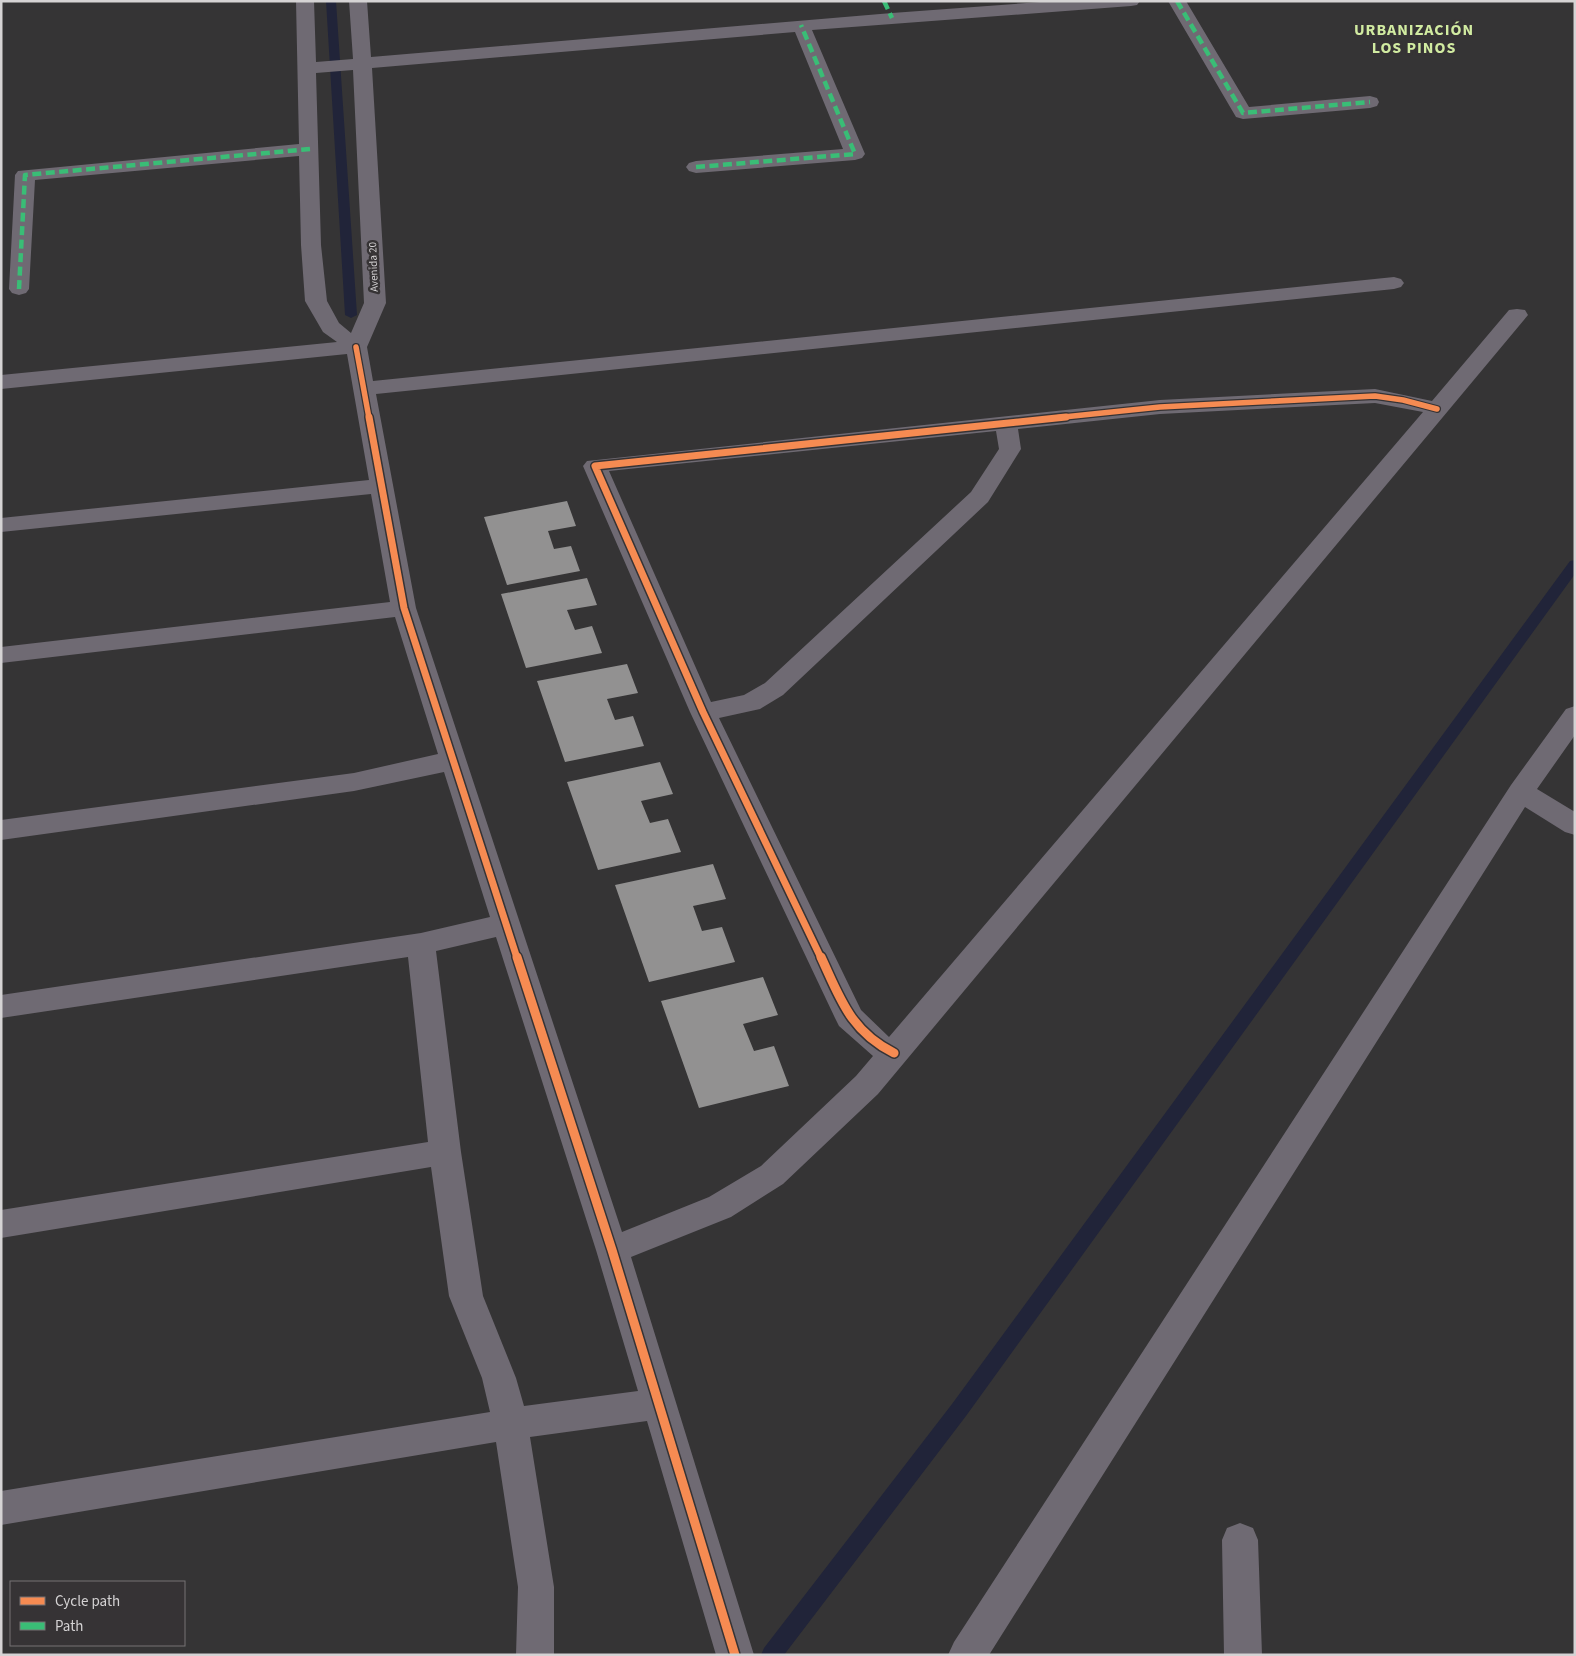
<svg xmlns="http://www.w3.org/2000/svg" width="1576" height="1656" font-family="'Source Sans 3',sans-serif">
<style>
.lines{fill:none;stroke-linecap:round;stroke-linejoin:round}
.stream{fill:#212439;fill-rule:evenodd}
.building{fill:#929191}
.street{fill:#6f6a73;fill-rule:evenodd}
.quiet{stroke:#3abd76;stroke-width:4.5;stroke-dasharray:9 4.5;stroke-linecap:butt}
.cycleway-far2-casing{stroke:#363335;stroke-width:8}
.cycleway-far1-casing{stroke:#363335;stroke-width:10}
.cycleway-casing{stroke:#363335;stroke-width:12}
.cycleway-far2{stroke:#f68b52;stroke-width:5.5}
.cycleway-far1{stroke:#f68b52;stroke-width:7}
.cycleway{stroke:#f68b52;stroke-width:9}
.labels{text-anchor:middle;stroke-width:5;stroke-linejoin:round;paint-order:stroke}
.far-street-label{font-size:11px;fill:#d5d3d4;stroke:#363335}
.far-district-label{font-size:16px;font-weight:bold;letter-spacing:1px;fill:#d1eba1;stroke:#363335}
</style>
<rect width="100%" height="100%" fill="#353435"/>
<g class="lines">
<path class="stream" d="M326 1H336L357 315 351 318 345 315Z
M1575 560V574L966 1416 784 1655H761L764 1648 952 1404 1570 561Z"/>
</g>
<path class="building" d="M567 501 576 526 548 531 554 549 571 546 580 571 507 585 484 517Z
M587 578 597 605 567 610 575 630 592 626 602 653 526 668 501 594Z
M627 664 638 693 607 699 615 720 633 716 644 746 565 762 537 681Z
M660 762 673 794 641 801 650 823 668 819 681 852 598 870 567 782Z
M713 864 726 899 693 906 702 931 722 927 735 962 649 982 615 885Z
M763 977 778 1015 743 1024 754 1051 774 1046 789 1086 699 1108 661 1001Z"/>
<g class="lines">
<path class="street" d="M296 1H314L316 62 353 59 349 1H367L371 57 892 13 1054 1H1140L1137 5 1131 6 812 30 865 154 862 158 855 160 696 173 689 171 686 167 689 163 696 161 843 149 795 32 372 68 386 303 367 347 373 381 1394 277 1401 279 1404 283 1401 287 1394 289 376 394 416 608 622 1232 709 1197 761 1166 856 1076 873 1056 839 1026 835 1018 690 712 583 466 587 461 1160 400 1375 389 1432 401 1509 310 1517 309 1525 310 1528 315 878 1094 783 1184 731 1217 631 1257 754 1655H716L647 1421 530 1437 554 1587V1655H516L518 1587 496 1442 1 1525V1491L490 1412 482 1378 449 1296 431 1167 1 1238V1210L428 1142 408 957 1 1018V995L421 933 490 917 444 772 354 791 1 840V820L354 773 438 754 395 617 1 663V647L390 602 371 494 1 532V518L369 480 347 354 1 389V375L337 342 323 332 305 301 301 245 299 156 35 180 29 289 26 293 19 295 12 293 9 289 15 175 18 171 299 144ZM353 70 364 303 351 333 339 323 327 301 321 245 316 73ZM1375 403 1423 412 889 1037 861 1010 719 718 760 709 783 695 988 502 1021 449 1018 429 1160 414ZM996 431 999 449 971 492 765 683 744 695 711 702 609 471ZM496 937 596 1250 638 1391 524 1406 516 1378 483 1296 461 1152 436 951Z
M1168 1H1186L1249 107 1370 96 1377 98 1379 102 1377 106 1370 108 1243 119 1236 117Z
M1575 706V735L1537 789 1575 812V835L1565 832 1525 807 989 1655H948L954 1642 1511 785 1566 709Z
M1240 1523 1253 1528 1258 1540 1262 1655H1224L1222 1540 1227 1528Z"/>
<path class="quiet" d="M884 1 892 18
M1177 1 1243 113 1370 102
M696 167 855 154 801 25
M19 289 25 175 310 149"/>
<defs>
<path id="cycleway-far2" d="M356 347 369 418
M1054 418 1160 407 1375 396 1403 400 1437 409"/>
<path id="cycleway-far1" d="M369 417 404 608 517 958
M821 958 703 712 595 466 1066 417"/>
<path id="cycleway" d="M517 957 612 1250 735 1655
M821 957C840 998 850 1031 894 1053"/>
</defs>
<use href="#cycleway-far2" class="cycleway-far2-casing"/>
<use href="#cycleway-far1" class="cycleway-far1-casing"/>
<use href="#cycleway" class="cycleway-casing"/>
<use href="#cycleway-far2" class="cycleway-far2"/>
<use href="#cycleway-far1" class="cycleway-far1"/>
<use href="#cycleway" class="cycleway"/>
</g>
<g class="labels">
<g class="far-street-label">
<text transform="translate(373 267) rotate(-92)" y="4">Avenida 20</text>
</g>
<g class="far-district-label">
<text x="1414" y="35">URBANIZACIÓN<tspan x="1414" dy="18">LOS PINOS</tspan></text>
</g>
</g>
<rect width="1576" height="1656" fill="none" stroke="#d5d3d4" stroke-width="5"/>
<rect x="10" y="1581" width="175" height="65" fill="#363335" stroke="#767375"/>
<rect x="20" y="1597" width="25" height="8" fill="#f68b52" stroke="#767375"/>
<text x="55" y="1606" font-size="15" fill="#d5d3d4">Cycle path</text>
<rect x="20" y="1622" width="25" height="8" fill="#3abd76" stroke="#767375"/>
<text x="55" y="1631" font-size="15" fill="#d5d3d4">Path</text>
</svg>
